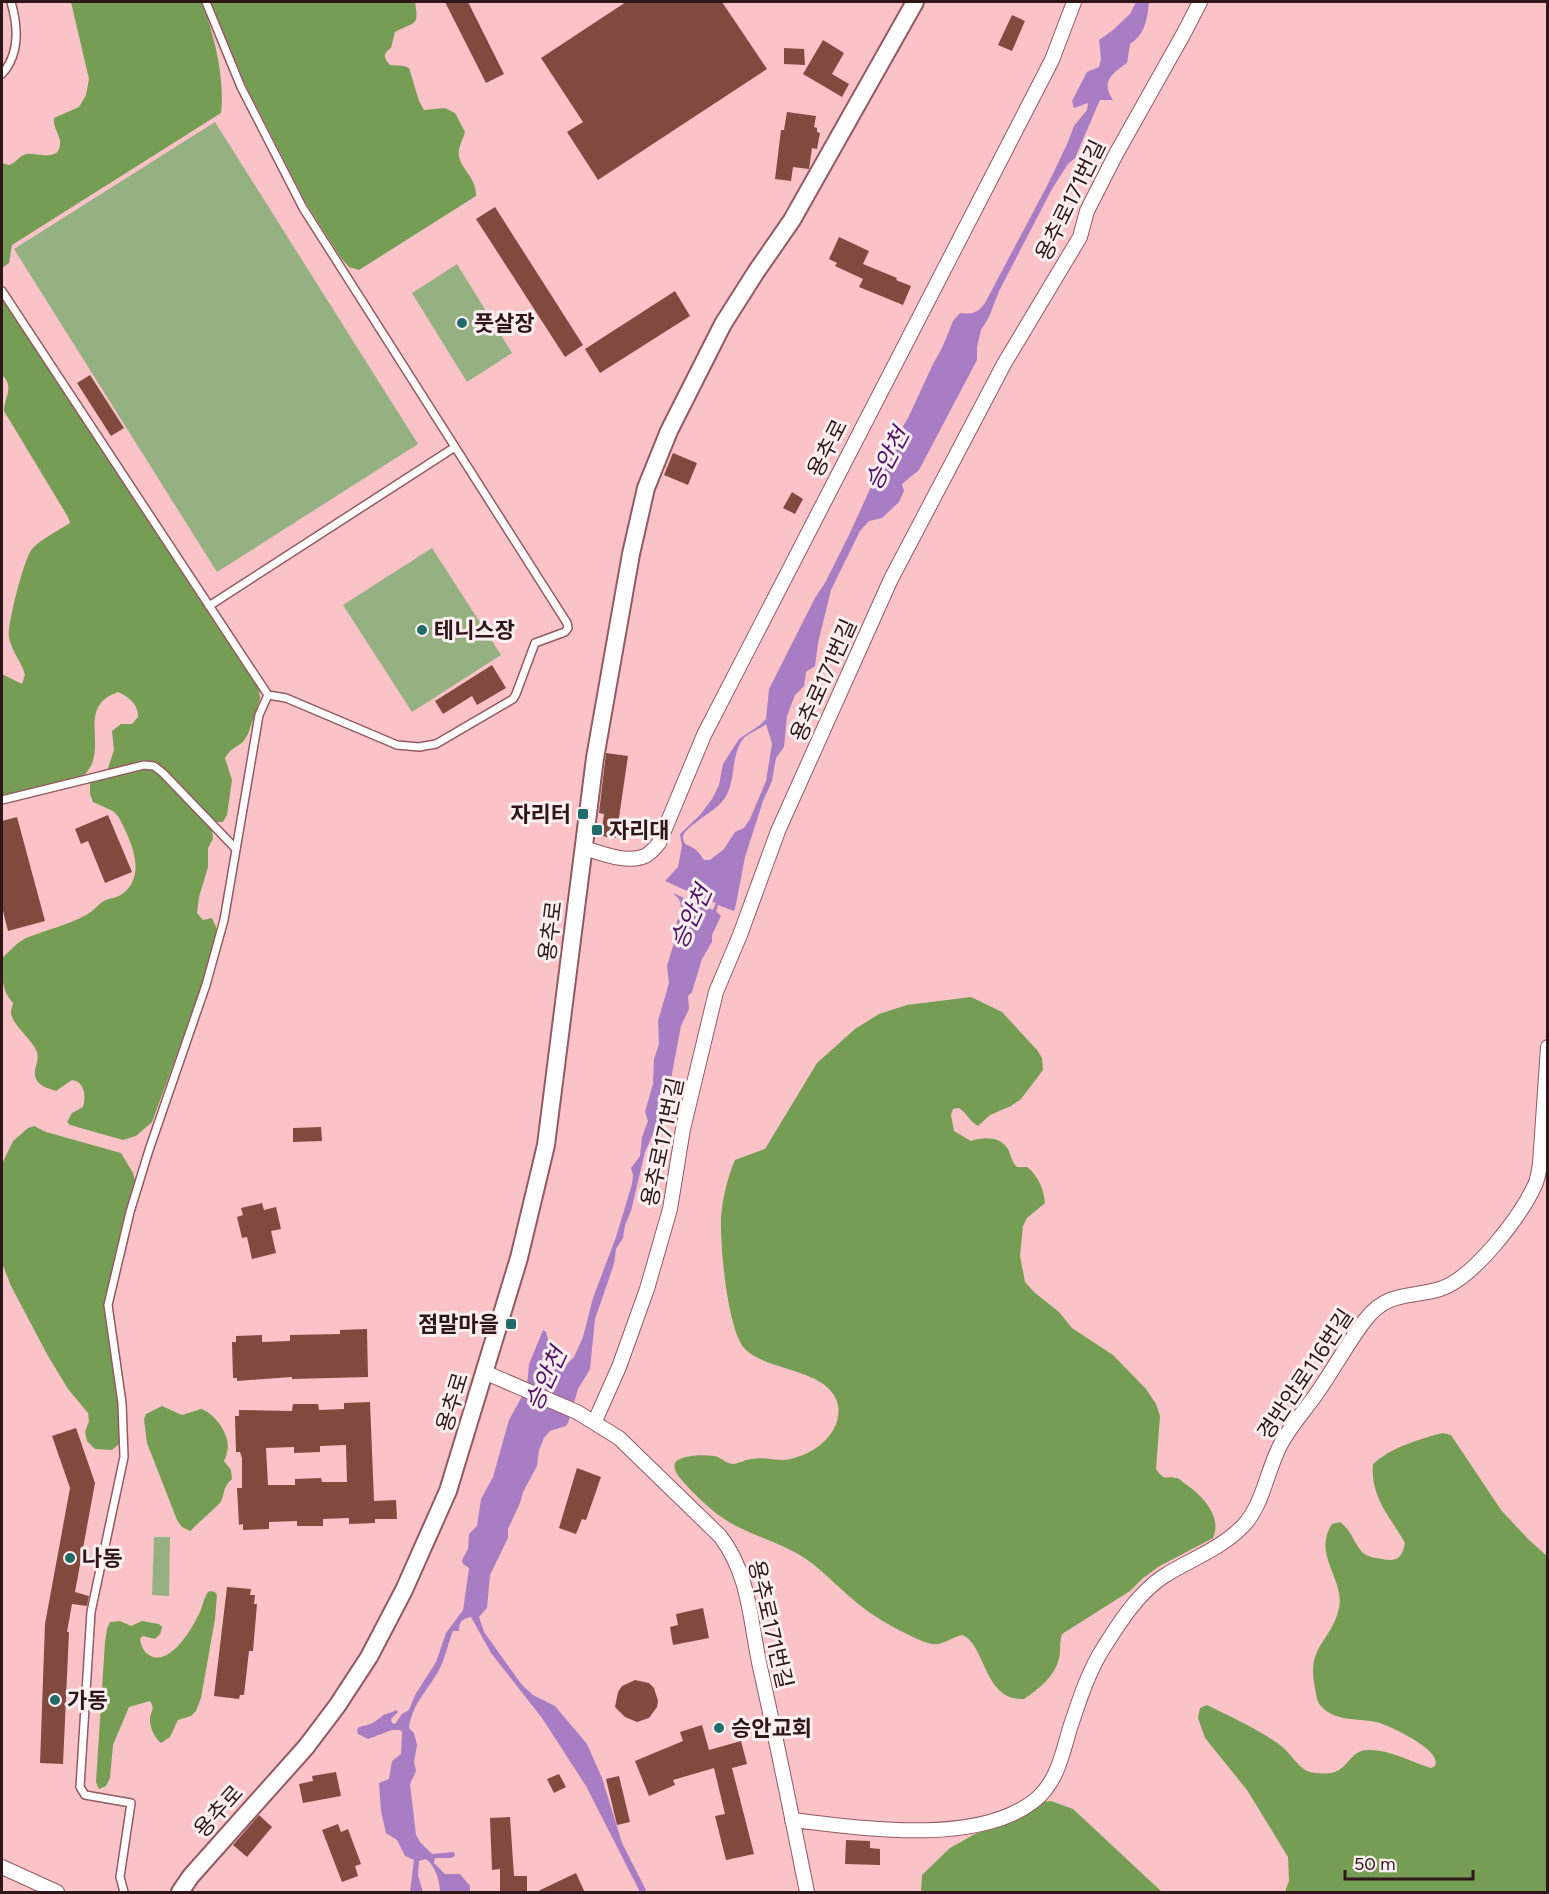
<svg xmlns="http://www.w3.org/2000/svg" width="1549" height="1894" font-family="Figtree,'Noto Sans KR',sans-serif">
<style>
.green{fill:#95b081}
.forest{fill:#759e54}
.water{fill:#a97dc3;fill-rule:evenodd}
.building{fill:#804a3f;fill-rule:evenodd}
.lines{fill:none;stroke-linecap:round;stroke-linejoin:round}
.service-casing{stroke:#935a60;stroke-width:10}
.minor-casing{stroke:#935a60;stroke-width:16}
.tertiary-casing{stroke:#935a60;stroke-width:20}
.service{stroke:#fff;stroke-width:7}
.minor{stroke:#fff;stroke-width:14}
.tertiary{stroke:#fff;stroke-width:16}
.poi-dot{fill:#206c6a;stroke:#fef0f1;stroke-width:2}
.labels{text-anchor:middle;stroke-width:6;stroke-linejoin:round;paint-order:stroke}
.street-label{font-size:22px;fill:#2e1619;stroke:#fef0f1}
.poi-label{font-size:22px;font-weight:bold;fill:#2e1619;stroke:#fef0f1;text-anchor:start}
.water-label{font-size:24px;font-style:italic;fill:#4d1167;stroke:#fef0f1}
</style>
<rect width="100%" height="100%" fill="#f9c3c8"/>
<path class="green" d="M215 122 418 444 217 572 14 249Z
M457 264 512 353 467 382 412 293Z
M432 548 501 655 412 712 343 605Z
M154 1537H170L169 1596 152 1595Z"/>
<path class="forest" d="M71 2H202C214 36 225 75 221 113L12 245 9 263 2 268V163L9 165C16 163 19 156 26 154 35 152 62 164 60 141 59 133 53 128 54 118L79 107 86 95 89 79Z
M211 2H415C419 27 416 21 395 32L391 48C383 53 383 58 390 65L404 66 409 68 419 101 424 110 445 108 455 113 465 132C464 137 461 141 460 146 453 166 477 174 476 196L359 270 349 267 341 258 306 203 246 86Z
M2 297 259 689 260 699 248 734 243 742 230 751 225 758 232 780 227 815 223 822H215L156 763 144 761 107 771 114 750 112 731 121 724H132L138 717C139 705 128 696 118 692 74 707 111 750 84 775L2 796V674L22 684 25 675C22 662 11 651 9 637 7 626 24 558 32 549 41 539 58 531 70 523L68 517 4 411C4 398 15 387 2 375Z
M152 768 161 774 212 829 213 839 208 848V867L199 897 197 913 203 920 212 918 216 927 217 935 203 984 152 1122 136 1136 123 1140 70 1125 67 1122 72 1113 83 1107C86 1096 85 1082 72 1080L56 1091C48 1088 40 1087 36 1079 32 1069 40 1062 37 1052 32 1039 11 1024 11 1012 11 1009 13 1006 13 1003 1 990 2 976 2 958L18 943 26 938C46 930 68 925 86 915 94 911 98 904 104 901 109 898 116 898 121 895 149 875 130 839 118 816L113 811 93 802 90 794V783L94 781 143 769Z
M971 997 1002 1012 1037 1050 1042 1058 1043 1070 1021 1099 1011 1106 990 1115 978 1126C969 1121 967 1113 959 1108L953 1109 951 1115 954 1131 971 1141C983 1137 1000 1136 1008 1149 1011 1155 1011 1161 1017 1167H1027C1038 1175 1044 1190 1045 1203L1027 1218 1023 1226 1020 1256 1025 1282 1034 1292 1059 1312 1072 1328 1113 1355 1146 1389 1156 1404 1160 1416 1156 1469C1166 1483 1165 1475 1176 1478 1179 1478 1182 1481 1184 1483 1201 1494 1223 1516 1213 1538L1158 1567 1142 1579 1130 1591 1062 1634C1059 1643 1061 1650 1059 1659 1054 1677 1039 1689 1024 1699 983 1701 986 1644 962 1635 952 1637 942 1646 932 1644 925 1643 918 1639 911 1636 892 1627 873 1616 857 1603 842 1591 828 1576 813 1564 790 1546 762 1539 736 1526 717 1516 702 1502 687 1486 683 1481 672 1471 675 1463 680 1454 710 1454 718 1457 724 1460 727 1464 734 1464 740 1463 746 1459 752 1459 762 1457 773 1460 783 1460 810 1458 843 1435 838 1405 830 1368 767 1372 745 1349 727 1330 720 1244 721 1217 723 1197 727 1179 735 1160L765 1149 817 1063 855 1029 879 1014 907 1005Z
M34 1126 46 1132 121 1153 133 1173 136 1185 104 1304 120 1402V1443L112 1450 95 1449 87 1441 85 1432 89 1421 88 1413 68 1389 48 1356 11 1286 2 1263V1164L13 1141 28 1128Z
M162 1406 182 1415 201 1409C215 1413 232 1437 227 1452 227 1455 225 1458 224 1461L231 1470 232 1479C221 1489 226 1494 220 1503L190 1531 182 1527 177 1520 147 1443 144 1419 146 1414Z
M1443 1433 1451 1435 1501 1510 1528 1539 1547 1556V1892H1285L1289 1881 1288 1857 1247 1790 1205 1738 1198 1718 1200 1708 1207 1705C1231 1717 1258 1729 1280 1745 1290 1752 1296 1765 1307 1771 1315 1774 1332 1775 1339 1770 1350 1763 1353 1750 1368 1750 1389 1749 1411 1762 1431 1768L1435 1766C1436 1762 1436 1761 1434 1757 1429 1745 1389 1725 1376 1722 1357 1718 1334 1722 1320 1705 1317 1701 1316 1694 1315 1688 1306 1645 1331 1643 1339 1608 1345 1579 1312 1555 1332 1524L1340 1522C1353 1532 1354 1544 1363 1553 1368 1557 1376 1558 1382 1559 1397 1562 1402 1558 1405 1543 1389 1515 1370 1496 1373 1464 1392 1447 1419 1439 1443 1433Z
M211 1591 215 1592 217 1595 215 1619 201 1698 196 1711 191 1716 178 1720 170 1737 161 1743C155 1739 150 1728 150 1720 150 1711 156 1710 150 1701L129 1707 113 1745 110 1778 106 1786 99 1789 96 1782 105 1642 107 1629 110 1622 120 1621 131 1626 142 1621 159 1624 162 1627C161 1633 160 1635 155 1639L143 1636 140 1639C141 1646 144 1652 149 1655 169 1668 192 1629 199 1614 203 1607 203 1599 208 1592Z
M1051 1801 1073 1809 1162 1892H921L922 1875 950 1848 975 1834 1012 1822 1042 1802Z"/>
<path class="water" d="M1136 2H1149C1147 19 1146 33 1130 44L1127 63C1113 73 1100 81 1113 100H1100L1075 158 1068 164 1052 189 999 291 989 317 981 330 977 347V360L919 470 902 484 904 491 899 502 882 518 869 521 860 531 831 590 818 643 815 666 806 672 804 686 795 695 787 716 784 747 776 758 772 781 763 801 745 857 735 909 734 911 718 905 716 911 721 916 712 935V942L702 959 692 992 688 996 689 1009 681 1026 671 1079 660 1098 657 1125 645 1152 631 1211 625 1225 623 1238 616 1249 614 1264 595 1319 590 1369 578 1389 568 1423 566 1426 550 1431 544 1438 539 1450 537 1466 523 1492 520 1503 508 1529V1538L490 1575 487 1608 479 1617 484 1632 522 1685 533 1695 555 1706 587 1744 602 1778 622 1843 647 1892H640L586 1786 542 1718 491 1653 471 1617C461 1619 459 1622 459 1631H453C448 1643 446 1656 440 1668 430 1688 412 1703 409 1728L414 1733 417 1745 414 1762 416 1771 410 1784 416 1835 420 1842 432 1854 454 1852 455 1856 451 1858H435L434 1863 445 1874H460L470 1886V1892H440C440 1881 435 1865 426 1859L419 1861 418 1875 423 1892H410L414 1860 405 1856 397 1840 386 1833 381 1811 379 1783 389 1779 392 1761 401 1754 402 1732 400 1730H392L368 1739 358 1734 357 1730 359 1727C372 1724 372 1724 382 1716 386 1713 392 1713 396 1710L398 1712 391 1719 392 1723 395 1724 402 1714 409 1710 415 1695 436 1662 446 1633 463 1610 469 1568 463 1564 462 1560 468 1549 469 1534 477 1526 481 1499 493 1477 509 1420 527 1387 529 1364 543 1330 546 1332 553 1357 556 1360 567 1364 574 1357 583 1337 593 1298 616 1237 632 1184 633 1175 631 1168 640 1156 642 1137 648 1121 645 1112 653 1084 654 1059 659 1044 658 1021 669 983 667 966 677 933V921L683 913 679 899 673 893 693 902 696 895 665 881 678 867 682 846 680 834 700 815 712 799 719 785 723 764 739 739 760 725 766 719 769 689 815 598 826 581 849 535 887 452 908 418 933 364 942 348 953 321 960 313C972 314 977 314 985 303L1049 182 1068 142 1074 126 1087 110 1088 103 1074 108 1072 101 1087 72 1099 67 1101 59 1099 40 1113 30 1130 14ZM766 724 772 744 766 781 750 819 744 828 735 832 724 849 710 860H704C701 856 699 852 695 849 689 845 683 846 683 837 683 828 713 812 720 804 738 786 729 758 743 739 747 734 760 729 766 724ZM699 896 716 903 713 910 696 903Z"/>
<path class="building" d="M445 2H468L504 74 486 83Z
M626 2H722L767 69 598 180 567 132 583 122 541 58Z
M1012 15 1025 21 1012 51 998 45Z
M823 40 844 53 832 74 849 84 842 97 803 74Z
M784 48 804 49 805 65 784 64Z
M787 112 816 116 814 127 817 128V132L820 133 817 149 812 148 809 169 793 167 791 181 775 179 781 130H784Z
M495 207 583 345 565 357 476 219Z
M839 237 869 251 863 264 897 278 896 280 911 286 903 305 859 287 863 279 835 266 837 263 829 259Z
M675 291 690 316 600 373 585 349Z
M90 375 124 428 111 436 77 383Z
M673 453 697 463 688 485 664 475Z
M792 492 803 499 795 514 783 508Z
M492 665 506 688 477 705 472 696 443 714 435 701Z
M606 753 628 756 616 838 601 836 604 814 599 813Z
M108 815 132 872 105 883 88 841 81 844 75 829Z
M17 817 45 921 8 931 2 907V821Z
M321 1127 322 1141 293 1142V1128Z
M262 1203 264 1210 276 1207 281 1229 271 1231 276 1253 252 1259 247 1237 242 1238 237 1217 243 1215 241 1208Z
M367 1329 368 1377 292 1379V1377L237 1381V1378H233L232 1342H236V1336L262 1335V1342L290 1341V1335L340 1334V1330Z
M370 1402 374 1501 396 1500 397 1519H375V1523L349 1524V1518L323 1519V1526H297V1521L269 1522V1529L243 1530V1524L239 1525 237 1488H242V1458L240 1452H236L235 1416H239V1410L292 1411 293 1404H318L319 1410 344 1409V1403ZM346 1445 347 1482H322L321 1478 295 1479V1485H268L266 1448 294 1447V1453L320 1452V1446Z
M76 1428 95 1483 75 1592 89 1596 87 1606 72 1604 67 1632H69L63 1764 40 1763 45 1624 70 1488 52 1436Z
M577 1468 601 1477 586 1520 582 1519 576 1534 559 1528Z
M227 1587 251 1589 250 1595H255L254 1604H257L253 1651H249L244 1695H240L239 1699 214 1696Z
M703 1608 709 1638 673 1645 670 1627 678 1625 676 1614Z
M635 1680 649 1683 654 1688 658 1701 657 1707 649 1718 637 1722 625 1717 615 1707 618 1692 622 1686Z
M702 1725 709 1750 741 1741 747 1764 732 1768 754 1854 726 1860 715 1816 725 1814 714 1768 673 1780 675 1785 649 1796 635 1761 683 1741 680 1732Z
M336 1772 341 1796 303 1803 299 1784 313 1781 312 1776Z
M559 1774 566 1787 554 1793 547 1779Z
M619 1776 630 1822 617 1825 606 1779Z
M259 1815 272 1827 247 1857 233 1845Z
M510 1817 514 1876H527V1893H500V1869L492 1870 490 1818Z
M338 1824 341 1832 348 1829 361 1864 355 1866 358 1876 342 1882 322 1830Z
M846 1840 870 1841V1848L880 1849V1865L845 1864Z
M576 1873 585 1893H534Z"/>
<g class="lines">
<defs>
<path id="service" d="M2 74C20 54 18 26 11 2
M2 291 268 695
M209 606 455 447
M2 800 144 765 154 766 163 773 236 849
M124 1892 120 1877 131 1803 85 1795 80 1787 91 1612 124 1457 122 1403 108 1305 130 1212 149 1150 206 985 224 920 259 715 268 695 286 698 397 745 419 747 436 744 513 699 516 694 535 643 565 632 568 628 567 623 303 208 241 87 206 2"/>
<path id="minor" d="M584 848C601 853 628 864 645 856 651 853 655 848 659 843L704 735 1052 60 1074 2
M484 1372 577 1412 619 1438 720 1536C750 1575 750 1621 760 1667 777 1742 792 1817 807 1892
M595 1421 619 1367 647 1289 670 1209 683 1129 716 992 740 935 778 831 891 579 1004 364 1080 237 1087 211 1116 154 1184 33 1200 2
M792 1820C861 1828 976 1846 1034 1801 1057 1783 1062 1755 1070 1728 1079 1701 1088 1672 1104 1647 1120 1622 1138 1593 1164 1576 1189 1560 1221 1549 1243 1526 1264 1504 1267 1468 1282 1442 1292 1424 1306 1409 1317 1393 1334 1369 1348 1342 1366 1319 1388 1291 1410 1298 1440 1289 1474 1278 1520 1217 1535 1185 1538 1178 1539 1171 1540 1164L1548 1047
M2 1867 57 1892"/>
<path id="tertiary" d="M180 1892 191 1876 306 1747 337 1706 369 1657 404 1590 448 1491 519 1258 546 1145 595 758 631 554 646 488 669 431 723 324 756 272 792 220 915 2"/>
</defs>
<use href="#service" class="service-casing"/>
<use href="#minor" class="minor-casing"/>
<use href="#tertiary" class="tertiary-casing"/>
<use href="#service" class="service"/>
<use href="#minor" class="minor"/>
<use href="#tertiary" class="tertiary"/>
</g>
<g class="poi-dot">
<circle cx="462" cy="323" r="6"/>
<circle cx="422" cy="630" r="6"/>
<rect x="577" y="808" width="12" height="12" rx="3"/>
<rect x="591" y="824" width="12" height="12" rx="3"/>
<rect x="505" y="1318" width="12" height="12" rx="3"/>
<circle cx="70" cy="1558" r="6"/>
<circle cx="55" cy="1700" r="6"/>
<circle cx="719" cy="1728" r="6"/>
</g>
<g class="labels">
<g class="street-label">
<text transform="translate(1070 200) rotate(-64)" y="8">용추로171번길</text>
<text transform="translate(827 448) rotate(-63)" y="8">용추로</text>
<text transform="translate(823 680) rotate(-66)" y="8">용추로171번길</text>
<text transform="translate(550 931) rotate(-83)" y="8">용추로</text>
<text transform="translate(662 1142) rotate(-78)" y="8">용추로171번길</text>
<text transform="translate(1305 1374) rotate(-56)" y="8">경반안로116번길</text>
<text transform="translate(452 1402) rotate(-73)" y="8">용추로</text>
<text transform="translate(771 1624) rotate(77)" y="8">용추로171번길</text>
<text transform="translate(218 1811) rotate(-48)" y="8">용추로</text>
</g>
<g class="poi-label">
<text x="474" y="331">풋살장</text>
<text x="434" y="638">테니스장</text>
<text x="571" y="822" text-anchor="end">자리터</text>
<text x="609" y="838">자리대</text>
<text x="499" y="1332" text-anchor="end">점말마을</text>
<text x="82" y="1566">나동</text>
<text x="67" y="1708">가동</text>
<text x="731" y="1736">승안교회</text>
</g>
<g class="water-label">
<text transform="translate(887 459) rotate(-62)" y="8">승안천</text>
<text transform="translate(691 917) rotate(-65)" y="8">승안천</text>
<text transform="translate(546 1379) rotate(-65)" y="8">승안천</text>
</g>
</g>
<rect width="1549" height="1894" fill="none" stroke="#2e1619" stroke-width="6"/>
<path d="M1345 1870v9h128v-9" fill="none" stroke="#2e1619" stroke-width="3"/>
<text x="1354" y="1870" font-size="18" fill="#2e1619" stroke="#fef0f1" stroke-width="4.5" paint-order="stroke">50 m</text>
</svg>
